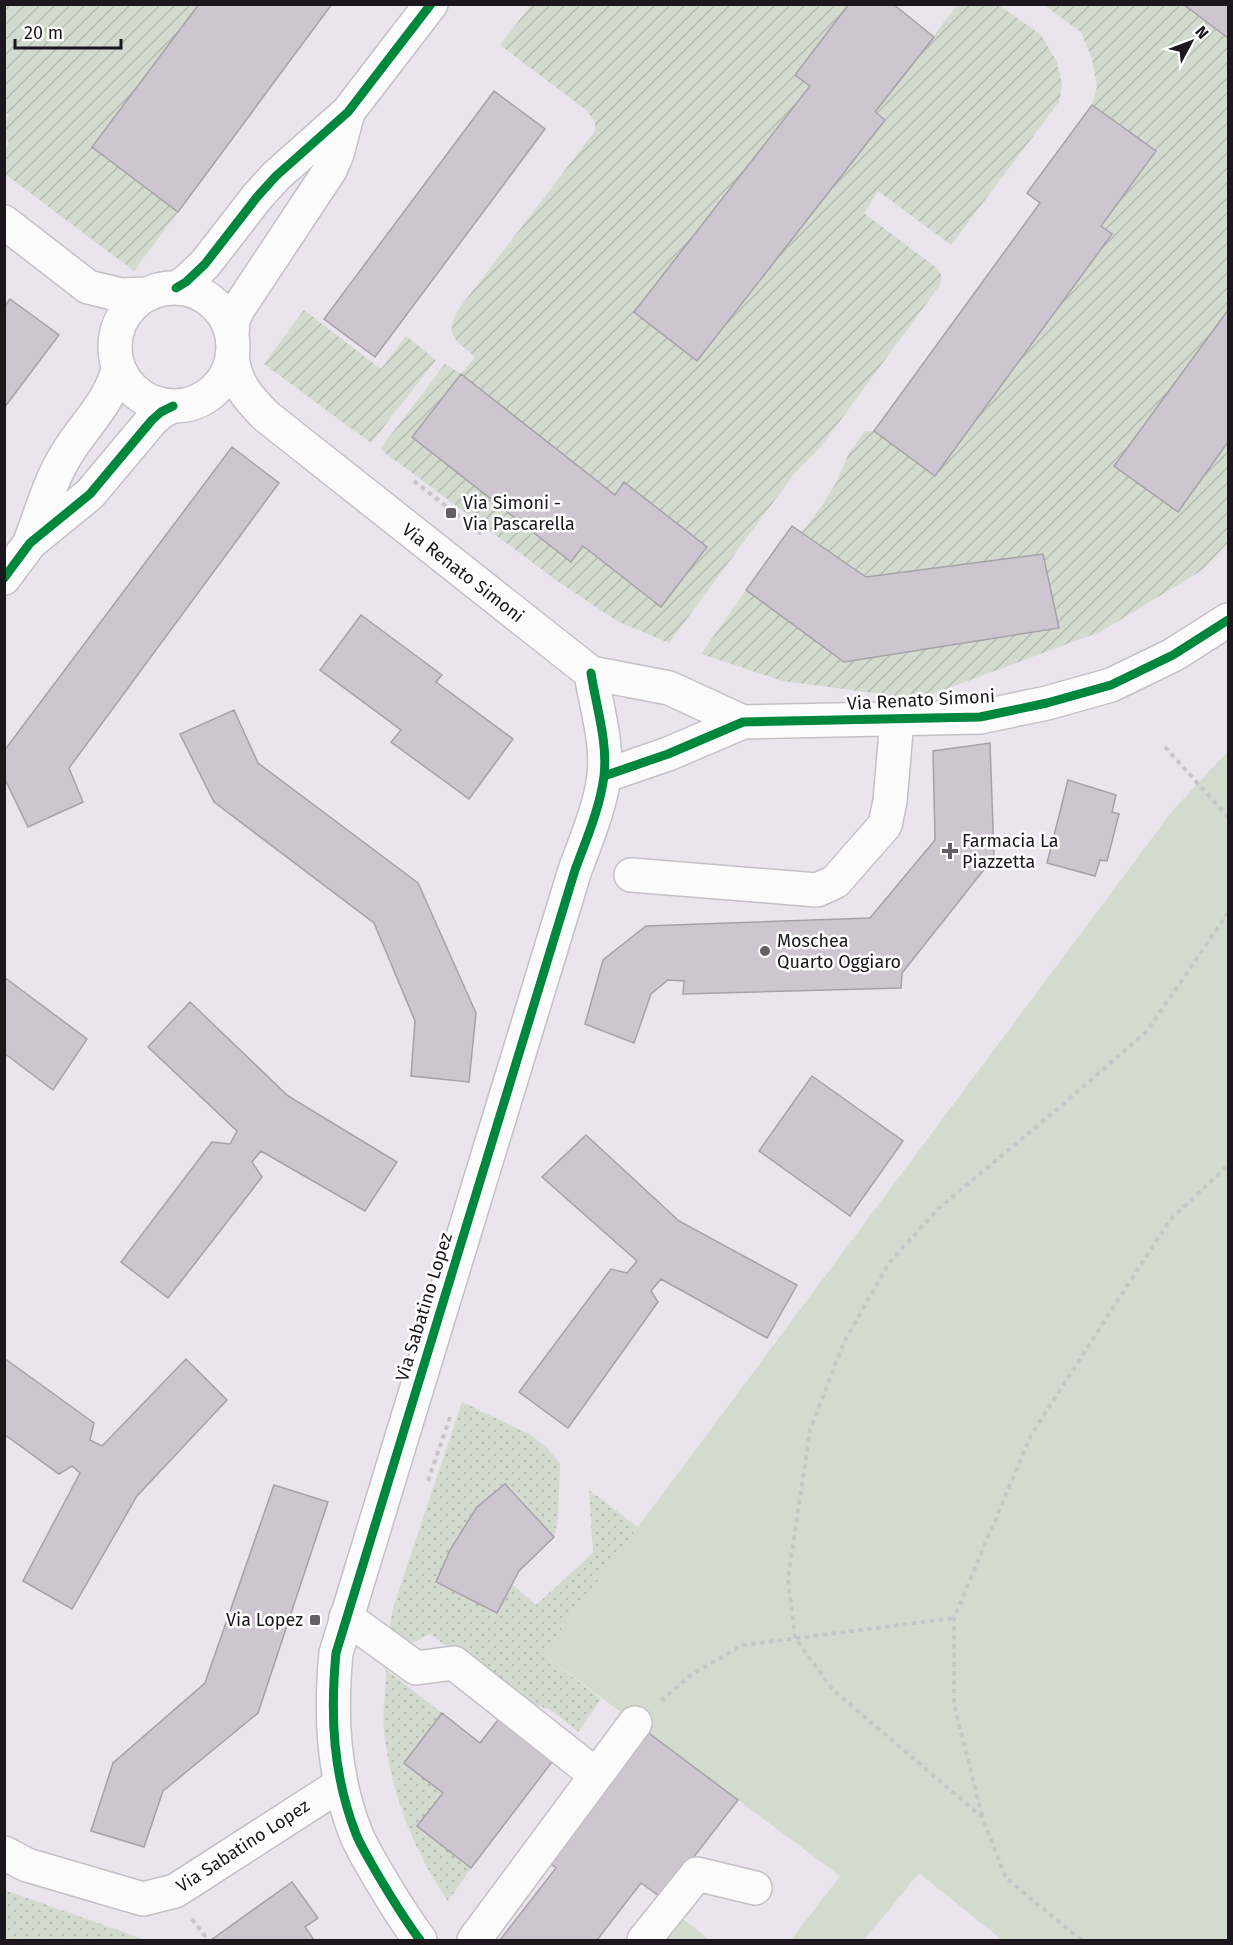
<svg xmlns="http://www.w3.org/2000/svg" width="1233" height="1945" font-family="'Fira Sans',sans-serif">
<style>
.grass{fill:url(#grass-dots)}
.park{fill:#d3dbcf}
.garden{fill:url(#garden-furrows)}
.building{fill:#cdc6d0;stroke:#a6a1a8;stroke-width:1.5}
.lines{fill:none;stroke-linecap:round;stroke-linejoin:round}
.minor-casing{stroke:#c4c0c6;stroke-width:36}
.path{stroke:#c6c5c7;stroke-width:4;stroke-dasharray:4.5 4.5;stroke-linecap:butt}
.minor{stroke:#fcfbfc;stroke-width:33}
.cycleway-casing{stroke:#fff;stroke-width:13}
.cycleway{stroke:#00873e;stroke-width:9}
.poi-dot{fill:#635f65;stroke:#fff;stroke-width:2}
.labels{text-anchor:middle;stroke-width:5;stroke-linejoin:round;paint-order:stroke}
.poi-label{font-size:18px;fill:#1b171d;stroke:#fff;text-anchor:start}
.street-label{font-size:18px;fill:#1b171d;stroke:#fff}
</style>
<defs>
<pattern id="grass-dots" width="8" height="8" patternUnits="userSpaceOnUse" patternTransform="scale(1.5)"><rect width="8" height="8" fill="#d3dbcf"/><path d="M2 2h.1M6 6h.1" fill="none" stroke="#b5bbb1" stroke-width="1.8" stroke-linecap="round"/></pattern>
<pattern id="garden-furrows" width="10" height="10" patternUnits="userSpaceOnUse" patternTransform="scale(1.5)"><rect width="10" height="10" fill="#d3dbcf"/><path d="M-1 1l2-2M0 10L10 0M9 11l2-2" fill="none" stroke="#b5bbb1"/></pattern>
</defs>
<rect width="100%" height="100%" fill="#eae4ec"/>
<path class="grass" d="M462 1402 533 1436 548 1449 560 1464 558 1519 554 1537 505 1484 477 1507 450 1550 436 1583 497 1613 512 1584 536 1605 593 1553 589 1490 638 1527 543 1654 601 1699 578 1732 551 1710 510 1697 431 1634 407 1645 388 1632 394 1605Z
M386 1670 442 1713 443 1793 471 1868 448 1901C413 1851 390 1790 384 1730 382 1711 386 1690 386 1670Z
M7 1891 146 1940H5V1894Z"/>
<path class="park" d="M1228 751V1940H1002L919 1873 864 1940H791L840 1876 543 1654 1173 810Z
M679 1916 710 1940H661Z"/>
<path class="garden" d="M4 5H199L178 212 134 271 5 174V149L9 142 4 137 5 122 9 115 4 111Z
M531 5H849L795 74 810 86 634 312 697 361 885 120 875 112 957 5H999L1041 35 1057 62 1062 84 1059 102 951 245 878 191 864 213 938 269 942 277 940 285 820 448 794 474 669 643 617 621 556 580 380 449 445 364 461 374 475 357C457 340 443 337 458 310L595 131V122L586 110 500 45Z
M1044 5H1228V543L1202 570 1102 631 919 699 783 681 701 654 746 590 844 662 1058 628 1043 554 866 577 802 532 821 507 836 483 849 453 865 431H874L935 476 1112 234 1101 226 1156 152 1092 105 1097 87 1092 59 1081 32Z
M304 310 381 369 406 336 436 360 371 443 264 364Z"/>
<path class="building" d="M199 4H332L178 212 92 147Z
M849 4H893L934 37 875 112 885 120 697 361 634 312 810 86 795 75Z
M1183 4H1228V38Z
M494 91 545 129 375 357 324 319Z
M1092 105 1156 151 1101 226 1112 234 935 476 874 431 1040 203 1027 193Z
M10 299 59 335 4 408V307Z
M1228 310V442L1178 512 1114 466Z
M461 374 615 495 624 482 707 547 661 607 583 546 571 562 412 437Z
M232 447 279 483 69 768 83 802 28 827 4 777V751Z
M792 526 866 577 1043 554 1059 628 844 662 746 590Z
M361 615 442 675 436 682 513 739 469 799 391 742 401 730 320 670Z
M234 710 258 763 418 883 476 1013 469 1082 411 1076 415 1021 374 923 214 802 180 734Z
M990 743 994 857 902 973 901 988 683 994 684 981 668 980 651 994 634 1043 585 1024 603 960 646 926 870 918 935 840 933 751Z
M1068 780 1116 795 1112 812 1119 814 1107 861 1100 860 1095 876 1047 863Z
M4 977 87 1039 53 1090 4 1053Z
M190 1002 288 1096 397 1162 365 1211 261 1151 252 1162 262 1177 168 1298 121 1262 212 1142 230 1144 237 1131 148 1047Z
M812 1076 903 1141 850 1216 759 1151Z
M586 1135 679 1221 797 1285 767 1338 661 1279 651 1291 658 1302 568 1428 519 1392 611 1269 627 1273 637 1261 542 1177Z
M4 1358 94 1423 90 1440 102 1446 186 1359 227 1400 137 1496 72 1609 23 1581 80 1473 72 1466 59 1474 4 1434Z
M505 1484 554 1537 519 1571 497 1613 436 1582 450 1550 477 1507Z
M274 1485 328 1502 258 1713 163 1791 144 1847 91 1831 113 1763 205 1683Z
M442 1713 480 1743 501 1716 555 1758 471 1868 417 1826 443 1793 404 1763Z
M646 1731 738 1800 662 1898 641 1883 597 1940H500L556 1868 547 1861Z
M292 1882 318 1918 305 1927 314 1940H211Z"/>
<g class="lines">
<defs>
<path id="minor" d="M4 222 88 287 121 295 149 294
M176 288 186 282 205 264 257 197 276 176 348 112 431 4
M115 347a59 59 0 1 1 118 0a59 59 0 1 1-118 0Z
M232 335 233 320 238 309 330 170 337 154 348 112
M232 355C234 382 248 398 266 416L591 673 669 688 743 722
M30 542C41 513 50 481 66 455 83 426 111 402 118 368
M4 578 30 543 90 494 152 420 161 412 173 406
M604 776 668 754 743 722 980 717 1047 703 1111 685 1173 655 1228 620
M631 875 817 890 835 882 885 825 890 801 897 719
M346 1617 416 1668 454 1663 587 1768
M4 1853 27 1865 143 1899 175 1891 341 1784
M420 1940C402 1916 386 1889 371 1863 366 1854 360 1844 356 1834 333 1775 330 1716 336 1653L575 870C586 840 600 808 604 776 608 742 596 706 591 673
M474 1940 635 1723
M644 1940 697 1874 755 1888"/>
</defs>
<use href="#minor" class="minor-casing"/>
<path class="path" d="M414 481 483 535
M1165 747 1228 817
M428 1481 450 1417
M661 1701 692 1674 743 1645 954 1618
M982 1816 954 1704V1618L1031 1435 1169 1221 1228 1165
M192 1919 208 1940
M1081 1940 1006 1878 982 1817 832 1689 795 1638 788 1579 810 1430 844 1342 889 1263 939 1208 1054 1112 1147 1031 1228 913"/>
<use href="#minor" class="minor"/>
<defs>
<path id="cycleway" d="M176 288 186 282 205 264 257 197 276 176 348 112 431 4
M4 578 30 543 90 494 152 420 161 412 173 406
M604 776 668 754 743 722 980 717 1047 703 1111 685 1173 655 1228 620
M420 1940C402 1916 386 1889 371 1863 366 1854 360 1844 356 1834 333 1775 330 1716 336 1653L575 870C586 840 600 808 604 776 608 742 596 706 591 673"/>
</defs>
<use href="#cycleway" class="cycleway-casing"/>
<use href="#cycleway" class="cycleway"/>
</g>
<g class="poi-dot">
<rect x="445" y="507" width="12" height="12" rx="3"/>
<path d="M947 842h6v6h6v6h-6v6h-6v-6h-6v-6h6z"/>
<circle cx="765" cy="951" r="6"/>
<rect x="309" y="1614" width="12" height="12" rx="3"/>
</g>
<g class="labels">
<g class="poi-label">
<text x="463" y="509">Via Simoni -<tspan x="463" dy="21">Via Pascarella</tspan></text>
<text x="962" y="847">Farmacia La<tspan x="962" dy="21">Piazzetta</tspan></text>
<text x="777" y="947">Moschea<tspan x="777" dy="21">Quarto Oggiaro</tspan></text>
<text x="303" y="1626" text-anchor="end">Via Lopez</text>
</g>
<g class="street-label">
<text transform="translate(463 573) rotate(38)" y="6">Via Renato Simoni</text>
<text transform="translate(921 700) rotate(-3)" y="6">Via Renato Simoni</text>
<text transform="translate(424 1307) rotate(-73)" y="6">Via Sabatino Lopez</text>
<text transform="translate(243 1846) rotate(-33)" y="6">Via Sabatino Lopez</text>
</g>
</g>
<rect width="1233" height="1945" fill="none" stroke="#1b171d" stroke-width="12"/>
<g transform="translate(1191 42) rotate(49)" stroke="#ffffff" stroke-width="4.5" paint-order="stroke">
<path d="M0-4.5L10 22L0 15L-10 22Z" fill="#1b171d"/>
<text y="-9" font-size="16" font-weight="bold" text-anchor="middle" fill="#1b171d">N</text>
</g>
<path d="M15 39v9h106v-9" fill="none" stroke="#1b171d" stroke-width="3"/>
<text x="24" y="39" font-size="18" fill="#1b171d" stroke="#ffffff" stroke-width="4.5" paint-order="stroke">20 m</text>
</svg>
